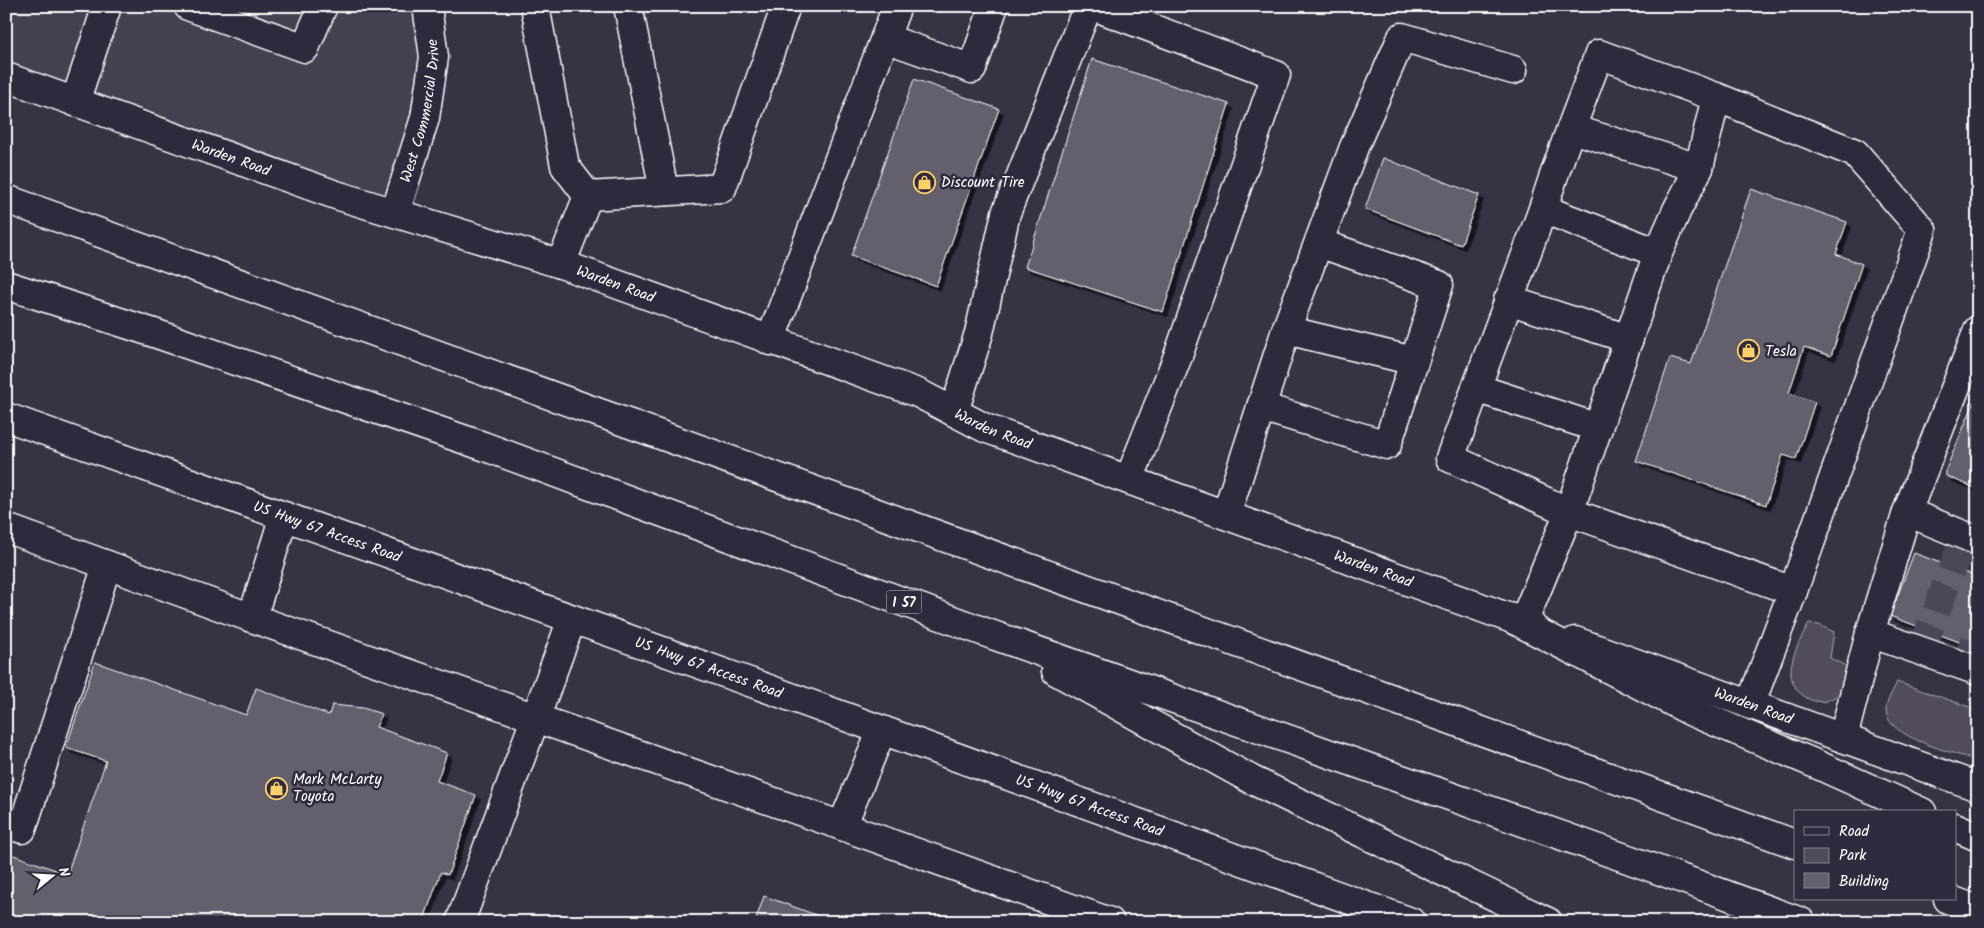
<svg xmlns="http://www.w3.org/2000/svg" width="1984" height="928" font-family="Kalam,sans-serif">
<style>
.built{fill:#444051}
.green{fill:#514c5c;stroke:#a8a6ae}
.building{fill:#635f6d;stroke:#fff;filter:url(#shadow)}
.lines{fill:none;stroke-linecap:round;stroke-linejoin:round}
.minor-tunnel{stroke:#4b4758;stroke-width:28;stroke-dasharray:28 14;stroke-linecap:butt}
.minor-casing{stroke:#fff;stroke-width:31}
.major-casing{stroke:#fff;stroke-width:31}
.highway-casing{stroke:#fff;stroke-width:31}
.minor{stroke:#2f2a3d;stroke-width:28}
.major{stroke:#2f2a3d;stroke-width:28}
.highway{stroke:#2f2a3d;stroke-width:28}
.labels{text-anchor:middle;stroke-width:5;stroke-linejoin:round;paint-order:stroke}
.shield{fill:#2f2a3d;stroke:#c1bfc5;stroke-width:1}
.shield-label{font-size:14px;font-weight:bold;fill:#fff}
.street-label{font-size:15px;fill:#fff;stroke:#2f2a3d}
.poi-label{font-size:15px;fill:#fff;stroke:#2f2a3d;text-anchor:start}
</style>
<defs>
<filter id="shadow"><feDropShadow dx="4.5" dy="4.5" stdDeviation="0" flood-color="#0009"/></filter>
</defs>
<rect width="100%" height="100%" fill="#373345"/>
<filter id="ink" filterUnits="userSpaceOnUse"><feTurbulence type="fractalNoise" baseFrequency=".02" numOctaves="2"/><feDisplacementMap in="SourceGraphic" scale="10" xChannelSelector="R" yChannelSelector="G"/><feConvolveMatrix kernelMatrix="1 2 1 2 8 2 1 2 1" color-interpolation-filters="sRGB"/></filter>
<g filter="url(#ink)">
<path class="built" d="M6 6H427L431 30 395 213 6 75Z"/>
<path class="green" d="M1809 624 1819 625 1834 632 1830 658 1850 668 1843 692C1838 695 1832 699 1826 701 1810 705 1792 691 1791 674 1790 657 1801 638 1809 624Z
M1897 682 1978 710V761C1956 753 1887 738 1886 711 1886 701 1893 691 1897 682Z"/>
<path class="building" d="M1092 59 1229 104 1163 312 1025 267Z
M914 79 999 109 936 286 851 256Z
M1383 158 1479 195 1461 245 1365 209Z
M1751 189 1847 222 1836 254 1862 264 1831 356 1804 347 1789 393 1815 402 1796 459 1783 455 1766 505 1636 461 1670 358 1691 364Z
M1978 393V489L1946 476V469Z
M1914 553 1978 577V649L1890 616Z
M95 662 246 715 256 688 329 715 332 705 363 708 382 714 376 727 447 753 437 781 476 795 448 875 441 872 423 922H6V858L8 853 67 874 106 761 66 748Z
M764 896 835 922H755Z"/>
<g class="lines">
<path class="minor-tunnel" d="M1921 651 1965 536
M1965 667 1978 631"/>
<defs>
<g id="minor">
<path d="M188 6 305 48 323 6"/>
<path d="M535 6 565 166 588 196"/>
<path d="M628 6 664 191"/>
<path d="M1093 6 1276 75 1178 356 1129 480"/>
<path d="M885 38 972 69 994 6"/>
<path d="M1716 97 1855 153 1922 230 1793 591 1750 705"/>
<path d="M75 102 107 6"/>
<path d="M1572 129 1699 168"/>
<path d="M1543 209C1559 156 1580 106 1599 54L1716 97 1699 168 1677 210 1658 253"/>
<path id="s1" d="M395 213 425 118 434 57 427 6"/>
<path d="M561 264 588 196 722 188 786 6"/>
<path d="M1508 300 1629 339"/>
<path d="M1286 330 1414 361"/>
<path d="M770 341 897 6"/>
<path d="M1476 388 1598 428"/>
<path d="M1261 407 1387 445 1439 285 1319 243"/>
<path d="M954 412 979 333 1006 213 1088 6"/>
<path d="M1907 512 1978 541"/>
<path d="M1226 515 1286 330 1354 147 1402 37 1513 70"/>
<path d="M284 516 252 618 842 826"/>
<path d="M6 528 252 618"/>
<path d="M1523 623 1569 512 1658 253 1543 209 1450 458 1569 512 1793 591"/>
<path d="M1870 633 1978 671"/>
<path d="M882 730 842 826 1110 922"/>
<path d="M1843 738 1870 633 1907 512 1978 330"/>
<path d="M6 824 22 829 107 565"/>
<path d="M460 922 572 619"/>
</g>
<g id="major">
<path id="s2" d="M6 77 336 195 561 264 918 393 985 428 1532 626"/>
<path id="s3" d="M6 417 755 684 1411 922"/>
<path id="s4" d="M1575 641 1978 787"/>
</g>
<path id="highway" d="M6 199 1795 844
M6 285 154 333 483 446 990 634 1628 859 1801 922
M1509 617 1692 712 1818 765 1922 812
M1056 671 1252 780 1548 922
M1955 827 1978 837
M1948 899 1978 910"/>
</defs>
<use href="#minor" class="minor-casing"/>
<use href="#major" class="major-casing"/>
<use href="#highway" class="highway-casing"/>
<use href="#minor" class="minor"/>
<use href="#major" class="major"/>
<use href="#highway" class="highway"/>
</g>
</g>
<defs>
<symbol id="shop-ring" viewBox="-11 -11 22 22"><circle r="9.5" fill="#2f2a3d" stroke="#ffd166" stroke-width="1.5"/><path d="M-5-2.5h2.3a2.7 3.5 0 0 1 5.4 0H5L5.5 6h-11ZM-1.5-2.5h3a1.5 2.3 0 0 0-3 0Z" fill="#ffd166"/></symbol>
</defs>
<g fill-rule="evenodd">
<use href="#shop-ring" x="912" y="170" width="25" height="25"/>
<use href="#shop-ring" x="1736" y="338" width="25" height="25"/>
<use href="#shop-ring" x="264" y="776" width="25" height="25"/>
</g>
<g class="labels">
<rect class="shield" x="886.5" y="590.5" width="35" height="23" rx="4"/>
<g class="shield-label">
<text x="904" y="607">I 57</text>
</g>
<g class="street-label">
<text dy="5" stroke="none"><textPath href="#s1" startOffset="106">West Commercial Drive</textPath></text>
<text dy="5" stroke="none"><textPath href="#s2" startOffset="239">Warden Road</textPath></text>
<text dy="5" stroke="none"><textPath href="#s2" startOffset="644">Warden Road</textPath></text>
<text dy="5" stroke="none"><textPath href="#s2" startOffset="1049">Warden Road</textPath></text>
<text dy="5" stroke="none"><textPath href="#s3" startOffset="341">US Hwy 67 Access Road</textPath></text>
<text dy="5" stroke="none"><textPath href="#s2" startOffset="1454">Warden Road</textPath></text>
<text dy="5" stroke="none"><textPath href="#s3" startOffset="746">US Hwy 67 Access Road</textPath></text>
<text dy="5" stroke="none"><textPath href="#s4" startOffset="190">Warden Road</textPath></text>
<text dy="5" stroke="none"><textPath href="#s3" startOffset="1151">US Hwy 67 Access Road</textPath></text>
</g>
<g class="poi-label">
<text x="941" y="187">Discount Tire</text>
<text x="1765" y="356">Tesla</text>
<text x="293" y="784">Mark McLarty<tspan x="293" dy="17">Toyota</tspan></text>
</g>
</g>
<rect width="1984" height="928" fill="none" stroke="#2f2a3d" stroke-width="25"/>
<rect x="12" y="12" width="1959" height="903" fill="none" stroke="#fff" stroke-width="2" filter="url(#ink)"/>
<rect x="1794" y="810" width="162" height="90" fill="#2f2a3d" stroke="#827f8b"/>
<rect x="1804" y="827" width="25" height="8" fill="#2f2a3d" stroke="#827f8b"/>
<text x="1839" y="836" font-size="15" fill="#ffffff">Road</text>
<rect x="1804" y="848" width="25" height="15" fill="#514c5c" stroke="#827f8b"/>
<text x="1839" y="860" font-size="15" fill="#ffffff">Park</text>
<rect x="1804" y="873" width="25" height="15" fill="#635f6d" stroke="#827f8b"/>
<text x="1839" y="886" font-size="15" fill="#ffffff">Building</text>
<g transform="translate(52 876) rotate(72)" stroke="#2f2a3d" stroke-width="4" paint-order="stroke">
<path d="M0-4L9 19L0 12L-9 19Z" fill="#ffffff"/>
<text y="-8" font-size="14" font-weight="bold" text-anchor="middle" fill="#ffffff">N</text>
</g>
</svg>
